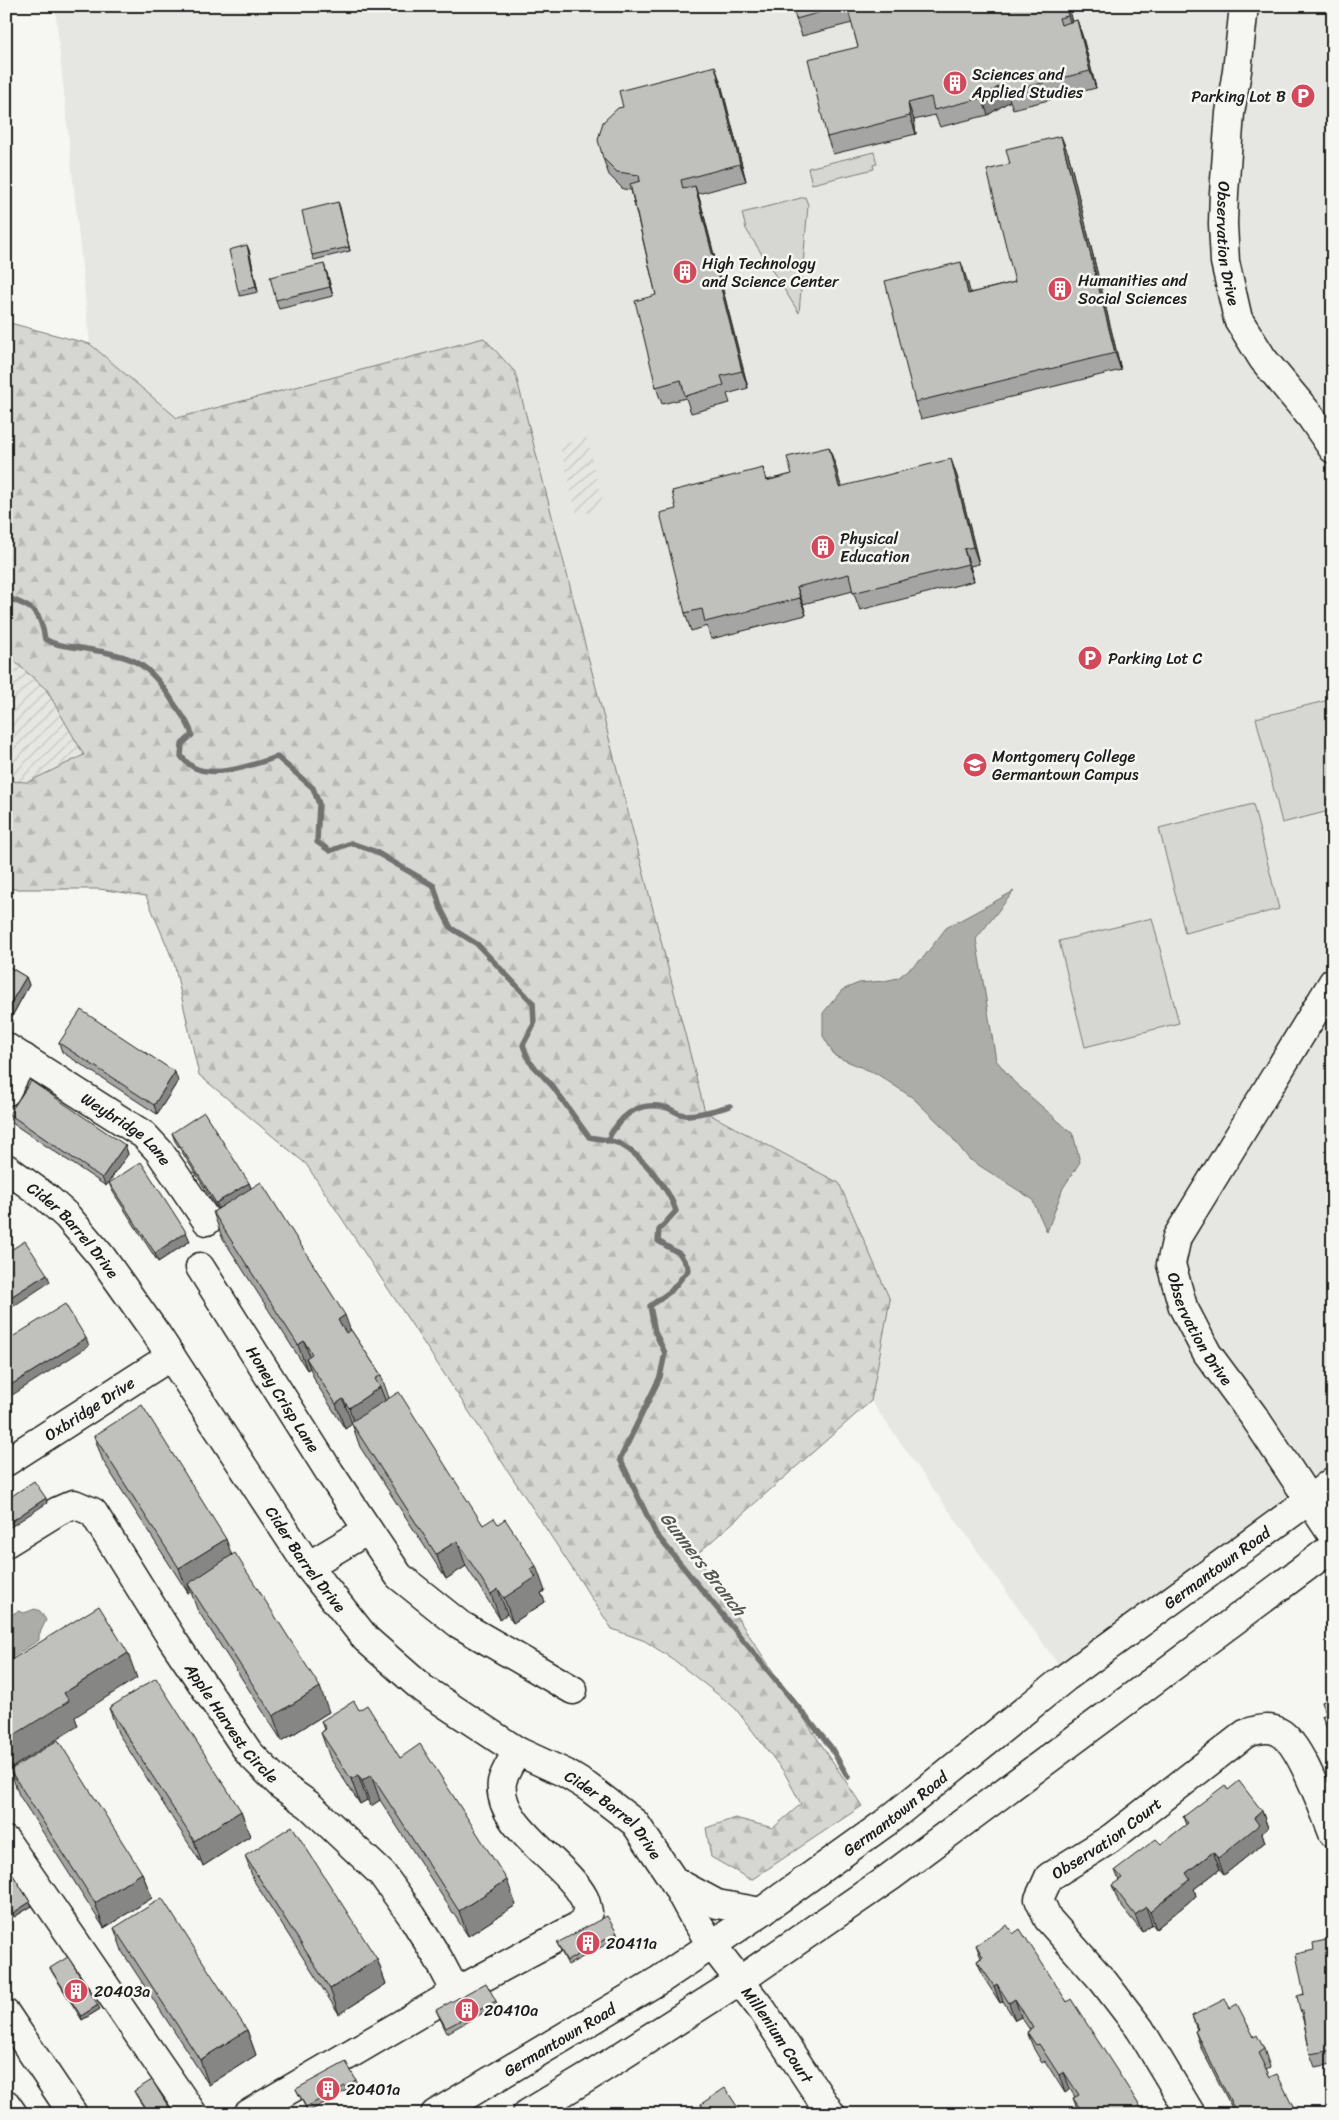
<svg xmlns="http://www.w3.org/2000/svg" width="1339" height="2120" font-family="Sriracha,sans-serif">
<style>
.built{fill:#e6e6e2}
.industrial{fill:url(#industrial-furrows)}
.green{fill:#d6d6d2;stroke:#797977}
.forest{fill:url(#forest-firs);stroke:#797977}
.water{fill:#acaca9;stroke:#727271}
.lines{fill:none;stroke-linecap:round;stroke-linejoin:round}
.stream{stroke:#727271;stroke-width:5.5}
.minor-casing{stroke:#1c1c1c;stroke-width:31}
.major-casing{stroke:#1c1c1c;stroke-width:31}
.minor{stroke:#f6f6f2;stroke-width:28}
.major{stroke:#f6f6f2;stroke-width:28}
.wall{fill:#a5a5a3;stroke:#1c1c1c}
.shaded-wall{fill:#868684;stroke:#1c1c1c}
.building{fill:#c0c0bd;stroke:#1c1c1c}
.labels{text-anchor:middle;stroke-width:5;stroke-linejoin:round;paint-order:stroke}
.poi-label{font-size:16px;fill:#1c1c1c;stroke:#f6f6f2;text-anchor:start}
.street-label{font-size:16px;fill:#1c1c1c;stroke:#f6f6f2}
.water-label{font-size:18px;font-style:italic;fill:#565654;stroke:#f6f6f2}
</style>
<defs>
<pattern id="industrial-furrows" width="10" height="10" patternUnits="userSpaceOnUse" patternTransform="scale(1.25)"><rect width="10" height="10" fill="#e6e6e2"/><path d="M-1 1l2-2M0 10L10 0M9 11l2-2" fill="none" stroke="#c5c5c1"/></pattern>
<pattern id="forest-firs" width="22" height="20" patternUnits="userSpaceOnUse" patternTransform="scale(1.25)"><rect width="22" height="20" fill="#d6d6d2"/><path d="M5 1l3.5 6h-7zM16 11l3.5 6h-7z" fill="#b7b7b4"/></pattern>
</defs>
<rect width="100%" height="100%" fill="#f6f6f2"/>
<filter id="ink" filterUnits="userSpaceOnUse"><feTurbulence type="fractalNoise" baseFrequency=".02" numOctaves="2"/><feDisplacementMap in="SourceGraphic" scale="10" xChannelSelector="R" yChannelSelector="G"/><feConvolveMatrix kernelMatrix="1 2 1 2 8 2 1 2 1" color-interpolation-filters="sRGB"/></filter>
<g filter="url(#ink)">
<path class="built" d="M55 6H1333V1481L1060 1667 871 1401 890 1300 839 1183 705 1112 515 372 484 338 177 418 90 344Z"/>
<path class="industrial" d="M587 438 604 508 577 515 560 445Z
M6 654 46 689 84 755 28 782 6 781Z"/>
<path class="green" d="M874 152 877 164 873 165 874 169 812 184 808 168Z
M805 197 808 205 799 313 746 229 742 213Z
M1333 699V810L1282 823 1256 718Z
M1253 804 1279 909 1185 933 1159 828Z
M1152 918 1179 1023 1085 1047 1059 941Z"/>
<path class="forest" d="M6 322 90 344 177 418 484 338 515 372 705 1112 839 1183 890 1300 871 1401 696 1555 862 1806 751 1880 711 1857 706 1828 735 1818 773 1828 801 1804 784 1772 735 1708 674 1660 645 1641 612 1629 306 1164 199 1075 174 963 146 896 99 889H6V781L28 782 84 755 46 689 6 654Z"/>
<path class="water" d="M1014 891 976 939 996 1060 1014 1082 1073 1134 1080 1162 1063 1188 1047 1232 1032 1199 969 1159 946 1130 913 1098 877 1074 835 1056 823 1036V1013L842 990 859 983 884 981 898 978 923 958 946 928Z
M35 1609 40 1611 46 1620 39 1635V1640L6 1661V1618L18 1611 24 1613Z"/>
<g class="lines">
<path class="stream" d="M6 597C33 608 40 609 45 639 58 647 71 646 86 649 132 656 148 661 173 702 180 713 189 722 192 735L182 744 181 756C184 760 188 764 193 767 214 779 255 764 277 757L313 788 319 804 317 842 330 851 351 843 374 851 434 886 441 909 451 928 477 944 533 1003 534 1024 523 1045 529 1061 553 1087 589 1137C599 1139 612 1140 620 1144 642 1156 669 1188 676 1211L659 1230 658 1241 680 1254 689 1269 671 1291 650 1306 655 1332 665 1353 660 1377 620 1459 656 1534 830 1746 848 1777
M607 1141C619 1118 635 1101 664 1107 671 1108 678 1115 685 1115 700 1115 716 1110 730 1106"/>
<defs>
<g id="minor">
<path id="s1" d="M1244 6 1237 71 1230 113 1224 193 1223 224 1225 262 1238 319 1263 359 1311 417 1333 449"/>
<path id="s2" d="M1333 982 1177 1237 1171 1264 1183 1307 1207 1353 1255 1418 1333 1536"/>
<path id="s3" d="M6 1047 144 1135 159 1151 207 1221"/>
<path d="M6 1092 24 1058"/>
<path id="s4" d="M6 1168 47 1198 67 1216 101 1256 157 1335 308 1566 366 1639 423 1689 517 1751 565 1773 588 1787 635 1823 674 1881"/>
<path id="s5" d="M200 1267 330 1473 399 1576 459 1624 573 1690"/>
<path id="s6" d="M6 1462 171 1356"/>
<path id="s7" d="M6 1543 58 1511 74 1504 93 1512 172 1639 249 1753 282 1786 309 1805 382 1874 412 1916 438 1958 456 1992"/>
<path d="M308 1566 368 1530"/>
<path d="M6 1841 193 2114"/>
<path id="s8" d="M712 1945 763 2011 831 2114"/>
<path d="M248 2114 456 1992 582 1924 588 1912C587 1908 586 1902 584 1898 565 1861 496 1827 502 1782 504 1772 513 1760 517 1751"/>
<path id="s9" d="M1191 2114 1140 2029 1104 1982 1048 1919 1039 1899 1049 1877 1110 1839 1245 1734C1255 1730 1268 1726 1279 1732 1301 1743 1323 1809 1333 1833"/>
</g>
<g id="major">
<path d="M674 1881 717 1904 761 1912"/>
<path d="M674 1881 693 1916 712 1945"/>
<path d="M6 2014 73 2114"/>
<path d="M6 2104 13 2114"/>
<path id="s10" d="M435 2114 661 1979 761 1912 885 1823 1065 1678 1308 1501 1333 1481"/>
<path d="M527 2114 590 2076 739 1981 890 1877 1333 1547"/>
</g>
</defs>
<use href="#minor" class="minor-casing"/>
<use href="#major" class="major-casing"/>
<use href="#minor" class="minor"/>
<use href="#major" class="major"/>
</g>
<path class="wall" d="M793 6H1067L1072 22 1077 20 1083 38 1096 88 1013 109 1010 101 988 115 940 127 935 115 914 120 916 134 833 154 827 137 858 47 852 23 802 36 796 19Z
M721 84 746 181 698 194 701 204 748 388 727 394 730 403 691 413 686 398 662 404 656 387V295L631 190 623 189 609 175 603 158Z
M1068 153 1121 370 921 419 915 402 967 280 970 293 1015 282Z
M338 202 350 251 314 260 312 255Z
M249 250 258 292 240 296 238 291Z
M327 273 333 296 279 309 276 300Z
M835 464 841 487 957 476 979 564 970 566 974 581 860 610 853 591 803 604 806 615 711 639 707 626 691 631 685 613 676 509 763 468 767 480Z
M6 965 26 977 29 985 10 1020 6 1018Z
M59 1043 178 1081 157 1114 62 1052Z
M9 1114 125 1145 128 1154 106 1186 12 1123Z
M172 1133 249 1183 251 1188 351 1330 381 1375 389 1398 483 1525 545 1591 541 1593 545 1602 513 1623 507 1614 500 1619 466 1566 446 1579 360 1447 352 1424 345 1429 316 1383 310 1368 307 1370 222 1237 213 1212 218 1209 175 1141Z
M109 1183 190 1241 158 1262 113 1192Z
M94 1436 232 1555 329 1712 282 1741 197 1609 191 1592 188 1593 103 1461Z
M1333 1698V1744L1322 1716 1326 1714 1322 1702Z
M109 1708 241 1811 250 1836 203 1866 118 1733Z
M359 1710 400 1758 516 1905 468 1936 380 1800 371 1806 367 1800 360 1804 330 1758 321 1733 324 1730 321 1721Z
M10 1770 142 1873 152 1898 104 1928 19 1795Z
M1228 1790 1262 1811 1268 1828 1262 1833 1265 1842 1224 1875 1220 1869 1194 1889 1196 1896 1156 1929 1152 1924 1142 1932 1119 1903 1112 1885 1119 1881 1115 1870 1161 1844 1186 1825 1183 1817Z
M245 1856 377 1959 386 1984 339 2014 254 1881Z
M6 1864 30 1902 32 1906 14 1917 6 1904Z
M114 1928 247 2030 256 2055 209 2085 123 1953Z
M617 1933 618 1938 568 1965 557 1943Z
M1013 1934 1067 2002 1143 2111 1144 2114H1079L1073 2098 1075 2097 1070 2089 1065 2093 1045 2061 1042 2063 1034 2049 1027 2032 1030 2030 1021 2017 1015 2020 1003 2001 1000 2003 984 1978 977 1961 981 1958 976 1945Z
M1333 1946V2064L1315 2067 1310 2054 1304 2023 1300 2010 1304 1994Z
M50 1968 100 2009 82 2020 52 1972Z
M496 2001 497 2005 447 2033 436 2010Z
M1230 2008 1264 2049 1270 2067 1266 2069 1270 2077 1294 2108 1300 2114H1235L1201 2048 1195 2031 1197 2030 1192 2016Z
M356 2080 358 2084 308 2112 296 2089Z
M134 2091 173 2114H148L136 2095Z
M701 2104 742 2114H704Z"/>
<path class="shaded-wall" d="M1066 6H1067L1070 14 1074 33 1068 16Z
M1077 20 1083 38 1096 88 1090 71Z
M715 66 721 84 746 181 740 164Z
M1004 83 1010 101 988 115 982 98Z
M908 103 914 120 916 134 910 116Z
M1061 136 1068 153 1121 370 1115 353Z
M695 186 701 204 748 388 742 371Z
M338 202 340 207 350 251 349 247Z
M247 245 249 250 258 292 256 287Z
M961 262 967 280 975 311 968 294Z
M324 264 327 273 333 296 330 287Z
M829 447 835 464 846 505 839 487Z
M951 459 957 476 979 564 973 547Z
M964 549 970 566 974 581 968 564Z
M797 587 803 604 806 615 800 598Z
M26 977 29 985 10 1020 6 1011Z
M175 1072 178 1081 157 1114 154 1105Z
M125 1145 128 1154 106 1186 102 1178Z
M249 1183 252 1191 220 1211 216 1203Z
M186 1232 190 1241 158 1262 155 1253Z
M47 1274 50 1282 6 1311V1300Z
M345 1315 354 1340 347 1345 338 1320Z
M86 1338 89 1346 6 1399V1388Z
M304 1341 313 1366 306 1358 310 1368 307 1370 298 1345Z
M380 1387 390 1412 357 1430 349 1408Z
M343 1399 352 1424 345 1429 336 1404Z
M46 1498 47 1503 6 1530V1525Z
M226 1539 235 1564 188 1584 191 1592 188 1593 179 1568Z
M457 1541 466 1566 446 1579 436 1554Z
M536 1566 545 1591 541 1593 545 1602 513 1623 504 1598 530 1569Z
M498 1589 507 1614 500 1619 491 1594Z
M128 1653 137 1678 75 1717 78 1726 8 1770 6 1764V1740L64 1693Z
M320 1687 329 1712 282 1741 273 1716Z
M358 1775 367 1800 360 1804 351 1779Z
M371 1775 380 1800 371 1806 362 1781Z
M241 1811 250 1836 203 1866 194 1841Z
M1262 1811 1268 1828 1262 1833 1265 1842 1224 1875 1218 1858 1254 1818Z
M1213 1852 1220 1869 1194 1889 1196 1896 1156 1929 1150 1912 1186 1873Z
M142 1873 152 1898 104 1928 95 1903Z
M507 1880 516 1905 468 1936 459 1911Z
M30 1902 32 1906 14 1917 13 1913Z
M1146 1907 1152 1924 1142 1932 1135 1915Z
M377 1959 386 1984 339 2014 330 1989Z
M997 1984 1003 2001 1000 2003 994 1986Z
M1015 1999 1021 2017 1015 2020 1009 2003Z
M98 2005 100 2009 82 2020 81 2016Z
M247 2030 256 2055 209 2085 200 2060Z
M1064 2072 1070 2089 1065 2093 1059 2075Z"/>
<path class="building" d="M793 6H843L796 19Z
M847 6H1066L1068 16 1059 18 1061 25 1077 20 1090 71 1006 92 1004 83 982 98 934 110 931 97 908 103 910 116 827 137 808 59 858 47Z
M715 66 740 164 681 180 683 189 695 186 742 371 721 376 724 385 685 396 681 380 656 387 635 301 656 295 630 184 640 181 639 175 617 172 603 158 598 140 603 122 618 108 623 107 619 91Z
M1061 136 1115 353 915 402 885 281 961 262 968 294 1015 282 987 170 1010 164 1006 149Z
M338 202 349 247 312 255 302 211Z
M247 245 256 287 238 291 229 250Z
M324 264 330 287 276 300 270 277Z
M829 447 839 487 951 459 973 547 964 549 968 564 853 593 849 574 797 587 800 598 705 622 702 609 685 613 660 513 676 509 672 491 763 468 766 481 792 474 787 457Z
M6 965 26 977 6 1011Z
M81 1010 175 1072 154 1105 59 1043Z
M31 1081 125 1145 102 1178 9 1114Z
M204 1112 249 1183 216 1203 172 1133Z
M141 1162 186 1232 155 1253 109 1183Z
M261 1182 345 1315 338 1320 346 1333 351 1330 381 1375 375 1379 380 1387 349 1408 343 1399 336 1404 306 1358 312 1354 304 1341 298 1345 213 1212Z
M25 1241 47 1274 6 1300V1253Z
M65 1304 86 1338 6 1388V1341Z
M399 1392 483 1525 494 1518 498 1524 505 1519 536 1566 530 1569 536 1577 504 1598 498 1589 491 1594 457 1541 436 1554 351 1422Z
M142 1405 226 1539 179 1568 94 1436Z
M34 1481 46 1498 6 1525V1500Z
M235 1553 320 1687 273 1716 188 1584Z
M99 1606 128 1653 64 1693 69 1701 6 1740V1663Z
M156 1678 241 1811 194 1841 109 1708Z
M1333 1698V1742L1322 1716 1327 1714 1322 1702Z
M354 1701 359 1710 367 1705 400 1758 420 1744 507 1880 459 1911 371 1775 362 1781 358 1775 351 1779 321 1733 326 1729 321 1721Z
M58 1740 142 1873 95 1903 10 1770Z
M1239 1781 1262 1811 1254 1818 1259 1825 1218 1858 1213 1852 1186 1873 1190 1879 1150 1912 1146 1907 1135 1915 1112 1885 1122 1878 1115 1870 1156 1839 1161 1844 1188 1823 1183 1817 1225 1785 1228 1790Z
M292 1826 377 1959 330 1989 245 1856Z
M6 1864 30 1902 13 1913 6 1902Z
M162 1898 247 2030 200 2060 114 1928Z
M607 1916 617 1933 567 1961 557 1943Z
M1007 1925 1013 1934 1020 1929 1067 2002 1071 1999 1143 2111 1141 2112 1142 2114H1084L1073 2098 1079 2095 1064 2072 1059 2075 1039 2044 1036 2045 1027 2032 1033 2028 1015 1999 1009 2003 997 1984 994 1986 977 1961 983 1957 976 1945Z
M1330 1939 1333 1952V2050L1310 2054 1302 2010H1300L1297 1996 1304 1994 1296 1954 1314 1950 1313 1943Z
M68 1957 98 2005 81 2016 50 1968Z
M486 1983 496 2001 446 2028 436 2010Z
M1225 1999 1230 2008 1237 2004 1254 2037 1257 2035 1264 2049 1258 2053 1270 2077 1277 2074 1294 2108 1296 2106 1300 2114H1237L1195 2031 1198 2029 1192 2016Z
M346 2062 356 2080 306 2107 296 2089Z
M152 2080 173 2114H149L134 2091Z
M725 2088 742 2114H707L701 2104Z"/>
</g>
<defs>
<symbol id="building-disc" viewBox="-11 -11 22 22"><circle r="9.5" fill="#d1495b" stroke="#f6f6f2"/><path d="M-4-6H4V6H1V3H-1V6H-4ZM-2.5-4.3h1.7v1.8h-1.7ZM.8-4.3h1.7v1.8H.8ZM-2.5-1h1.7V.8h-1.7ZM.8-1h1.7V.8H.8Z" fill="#fff"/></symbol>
<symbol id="parking-disc" viewBox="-11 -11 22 22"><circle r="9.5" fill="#d1495b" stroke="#f6f6f2"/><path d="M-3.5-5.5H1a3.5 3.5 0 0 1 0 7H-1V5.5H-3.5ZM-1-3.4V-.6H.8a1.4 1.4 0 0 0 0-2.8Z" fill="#fff"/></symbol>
<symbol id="university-disc" viewBox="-11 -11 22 22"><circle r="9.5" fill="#d1495b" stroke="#f6f6f2"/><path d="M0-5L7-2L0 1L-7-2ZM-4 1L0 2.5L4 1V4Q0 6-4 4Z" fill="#fff"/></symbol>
</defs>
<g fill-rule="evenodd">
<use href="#building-disc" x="941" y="69" width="28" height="28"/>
<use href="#parking-disc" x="1289" y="82" width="28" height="28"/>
<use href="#building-disc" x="671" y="258" width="28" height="28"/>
<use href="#building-disc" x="1046" y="275" width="28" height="28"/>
<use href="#building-disc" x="809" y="533" width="28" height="28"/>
<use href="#parking-disc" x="1076" y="644" width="28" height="28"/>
<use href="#university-disc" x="961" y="751" width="28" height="28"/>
<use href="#building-disc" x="574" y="1929" width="28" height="28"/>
<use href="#building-disc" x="62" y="1977" width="28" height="28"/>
<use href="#building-disc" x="453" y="1996" width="28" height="28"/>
<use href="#building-disc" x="314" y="2075" width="28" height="28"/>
</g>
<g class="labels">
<g class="poi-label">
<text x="972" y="80">Sciences and<tspan x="972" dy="18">Applied Studies</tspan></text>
<text x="1286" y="102" text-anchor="end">Parking Lot B</text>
<text x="702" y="269">High Technology<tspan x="702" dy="18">and Science Center</tspan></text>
<text x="1078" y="286">Humanities and<tspan x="1078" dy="18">Social Sciences</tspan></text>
<text x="840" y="544">Physical<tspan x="840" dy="18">Education</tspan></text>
<text x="1108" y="664">Parking Lot C</text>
<text x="992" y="762">Montgomery College<tspan x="992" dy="18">Germantown Campus</tspan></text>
<text x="606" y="1949">20411a</text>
<text x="94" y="1997">20403a</text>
<text x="484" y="2016">20410a</text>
<text x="346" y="2095">20401a</text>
</g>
<g class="street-label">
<text dy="6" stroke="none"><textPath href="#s1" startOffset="239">Observation Drive</textPath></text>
<text dy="6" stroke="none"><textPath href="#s3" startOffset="146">Weybridge Lane</textPath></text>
<text dy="6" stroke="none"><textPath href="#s4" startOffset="92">Cider Barrel Drive</textPath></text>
<text dy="6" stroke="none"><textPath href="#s2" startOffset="398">Observation Drive</textPath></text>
<text dy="6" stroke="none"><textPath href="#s5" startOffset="156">Honey Crisp Lane</textPath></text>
<text dy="6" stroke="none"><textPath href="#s6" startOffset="99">Oxbridge Drive</textPath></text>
<text dy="6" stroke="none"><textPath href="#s4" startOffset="496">Cider Barrel Drive</textPath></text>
<text dy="6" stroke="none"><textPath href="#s10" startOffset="955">Germantown Road</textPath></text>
<text dy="6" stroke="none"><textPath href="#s7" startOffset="352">Apple Harvest Circle</textPath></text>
<text dy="6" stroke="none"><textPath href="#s10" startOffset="550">Germantown Road</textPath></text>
<text dy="6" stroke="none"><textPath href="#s4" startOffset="902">Cider Barrel Drive</textPath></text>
<text dy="6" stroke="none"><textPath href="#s9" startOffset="358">Observation Court</textPath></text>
<text dy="6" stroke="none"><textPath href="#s8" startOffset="111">Millenium Court</textPath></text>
<text dy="6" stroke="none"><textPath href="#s10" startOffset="145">Germantown Road</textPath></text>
</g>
<g class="water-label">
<text transform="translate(703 1564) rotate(52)" y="6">Gunners Branch</text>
</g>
</g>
<rect width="1339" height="2120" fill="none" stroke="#f6f6f2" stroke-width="25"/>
<rect x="12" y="12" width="1314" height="2095" fill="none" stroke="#1c1c1c" stroke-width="2" filter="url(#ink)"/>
</svg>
